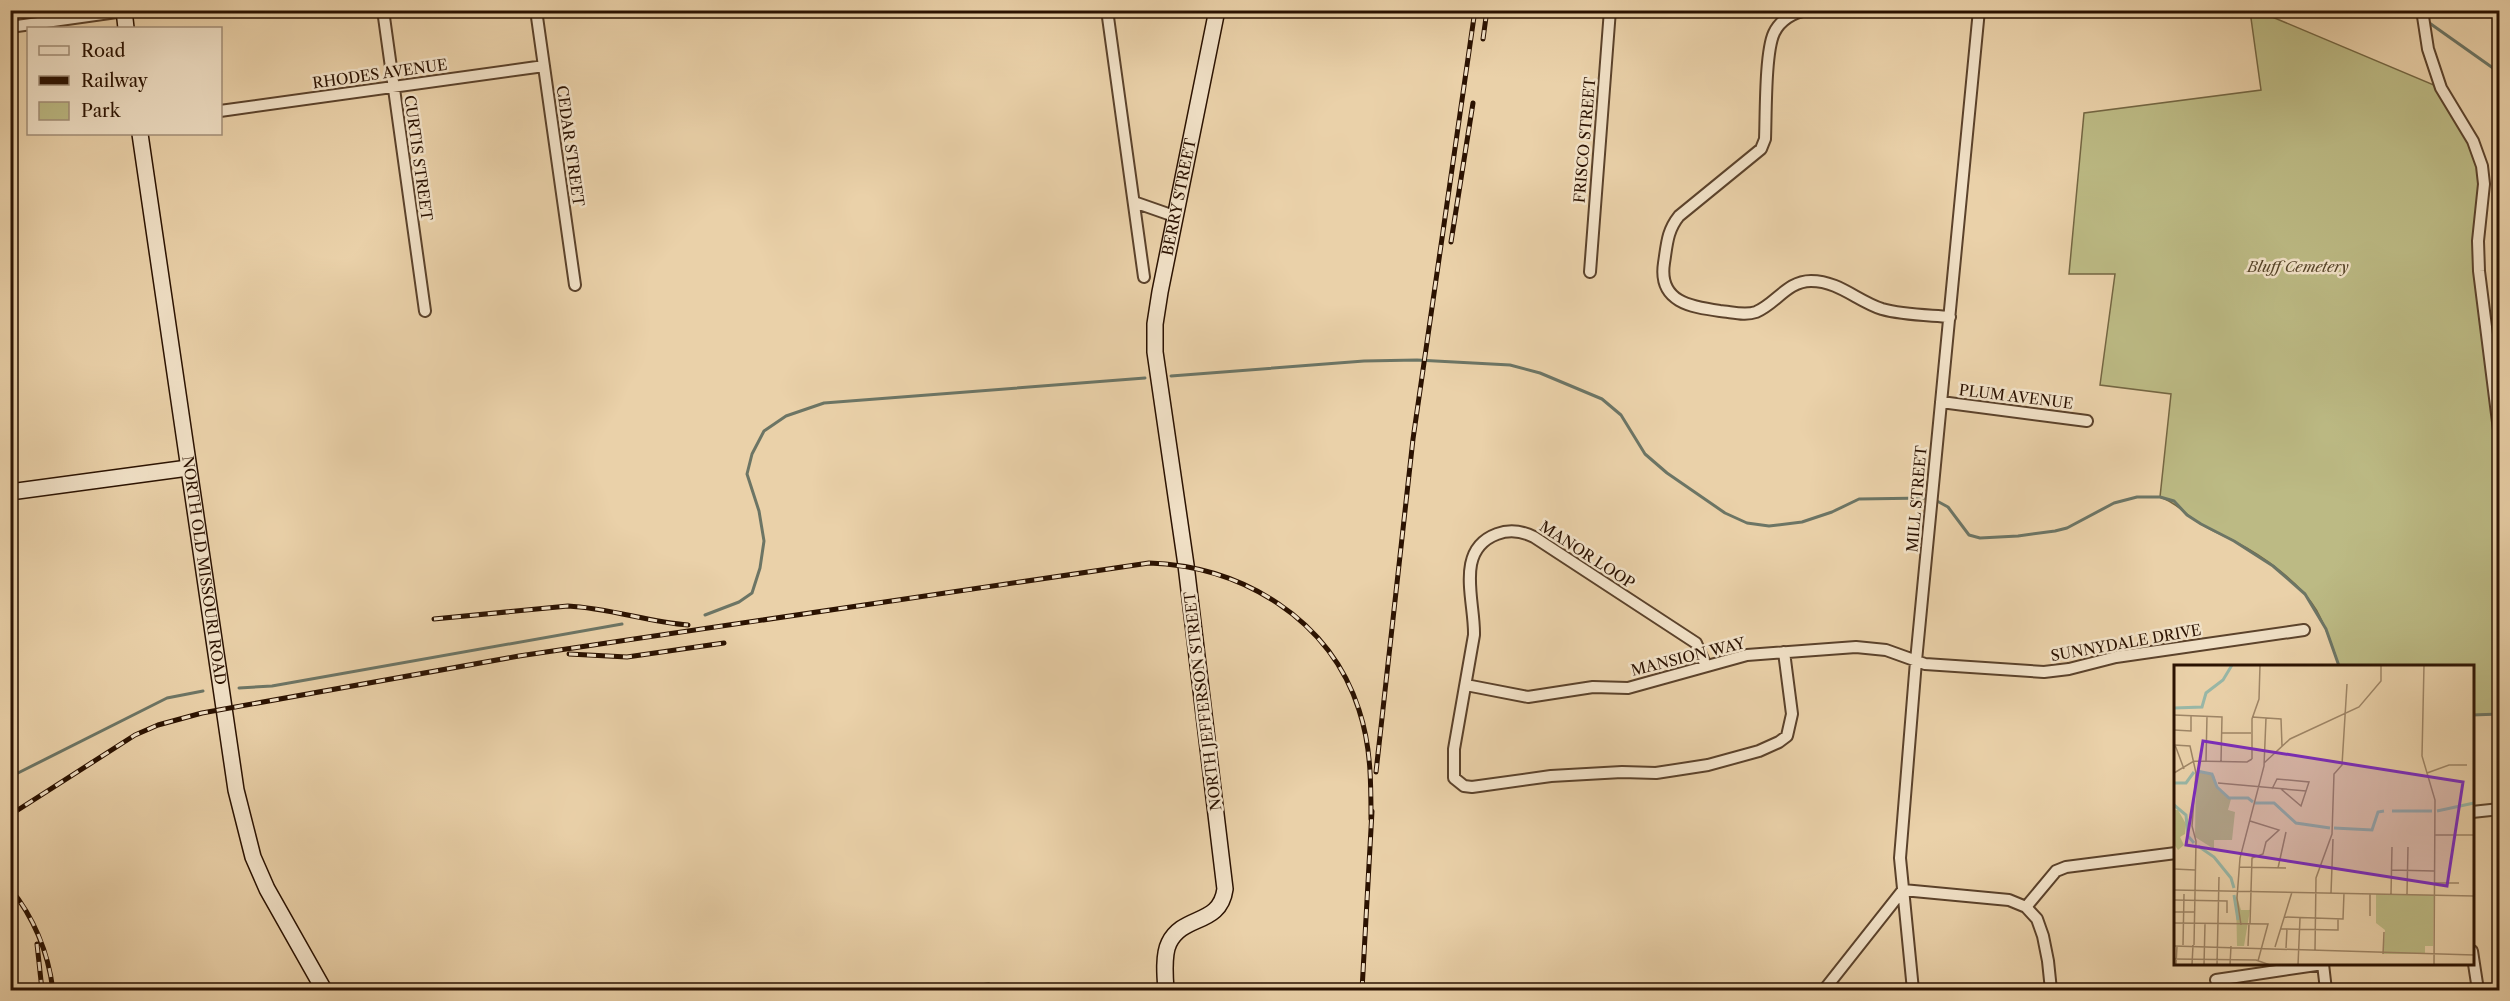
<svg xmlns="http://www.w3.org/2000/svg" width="2510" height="1001" font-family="'Libre Caslon Text',serif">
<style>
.green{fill:#bcba84;stroke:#746642;stroke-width:1.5}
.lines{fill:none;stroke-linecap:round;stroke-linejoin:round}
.stream{stroke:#6c7565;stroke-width:3}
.street-casing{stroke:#5b422b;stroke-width:14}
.secondary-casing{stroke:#2b1201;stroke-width:18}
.street{stroke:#f1e1c7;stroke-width:10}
.secondary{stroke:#f1e1c7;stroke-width:15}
.rail-casing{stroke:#2b1201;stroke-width:5}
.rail{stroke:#f1e1c7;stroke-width:3;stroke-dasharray:9;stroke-linecap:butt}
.labels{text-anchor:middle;stroke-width:5;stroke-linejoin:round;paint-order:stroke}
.street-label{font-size:15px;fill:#2b1201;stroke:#f1e1c7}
.park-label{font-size:15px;font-style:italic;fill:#564428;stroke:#f1e1c7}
.inset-river{fill:none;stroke:#98b7a7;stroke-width:3}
.inset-road{fill:none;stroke:#9e8566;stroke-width:1.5}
.view{fill:#7b2cbf;fill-opacity:0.15;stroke:#7b2cbf;stroke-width:3}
.inset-edge{fill:none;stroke:#2b1201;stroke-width:3}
</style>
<rect width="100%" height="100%" fill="#ead1a9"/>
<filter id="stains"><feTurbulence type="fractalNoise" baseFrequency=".00333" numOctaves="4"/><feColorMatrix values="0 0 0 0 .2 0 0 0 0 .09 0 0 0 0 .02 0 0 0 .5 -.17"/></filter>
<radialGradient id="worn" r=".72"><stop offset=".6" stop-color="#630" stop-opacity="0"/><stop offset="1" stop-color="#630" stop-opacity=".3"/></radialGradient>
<path class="green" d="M2250 11H2258L2441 88 2482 166 2478 241 2500 438 2499 714 2473 715 2472 666H2339C2333 648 2327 629 2317 611 2300 582 2263 556 2234 541 2223 535 2211 531 2201 524 2185 515 2178 503 2160 497L2171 394 2100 385 2115 274H2069L2084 113 2261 90Z
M989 983 990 990H931Z"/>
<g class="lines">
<path class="stream" d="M2405 10 2419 18
M2428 22 2500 73
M1171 376 1364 361 1417 360 1510 365 1540 373 1602 399 1621 415 1645 454 1667 473 1725 513 1747 523 1769 526 1802 522 1832 512 1859 499 1926 498
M1937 501 1948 507 1969 535 1980 538 2018 536 2055 531 2067 528 2114 503 2137 497H2160L2174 501 2187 515 2201 524 2234 541 2273 566 2305 594 2326 629 2339 666
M705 615 739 602 752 593 760 568 764 541 759 511 747 474 752 454 764 431 786 416 824 403 1145 378
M239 688 272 686 622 624
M2472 715 2500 714
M10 777 167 698 203 691"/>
<defs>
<path id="street" d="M383 10 425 311
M536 10 575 285
M1107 10 1144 277
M1807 10C1794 12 1780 20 1774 33 1765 52 1766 115 1765 139L1761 149 1679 216C1667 231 1667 244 1664 263 1658 302 1691 307 1720 311 1732 312 1745 316 1756 312 1776 304 1787 281 1811 281 1839 281 1857 301 1882 309 1903 315 1928 315 1950 317
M2422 10 2428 49 2441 88 2473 141 2482 166 2484 184 2478 241 2479 271 2500 438
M10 27 124 11
M220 111 544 66
M1134 202 1174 216
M1590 272 1610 10
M1941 402 2087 421
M1706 666 1696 643 1534 537C1522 531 1510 529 1497 534 1454 550 1475 601 1474 635L1454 749V778L1464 786 1472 787 1551 776 1622 772 1656 773 1708 765 1759 751 1779 742 1787 736 1792 714 1784 652
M1466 685 1528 697 1593 687 1628 688 1747 655 1856 647 1886 650 1925 664 2044 672 2069 669 2116 657 2304 630
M2472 812 2500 809
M1903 890 2009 900 2026 907 2037 919 2043 936 2048 961 2051 990
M2026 907 2056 871 2066 867 2176 853
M2472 951 2478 990
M2323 964 2326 990
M2216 980 2323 964
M1824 990 1903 890
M1913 990 1900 858 1916 661 1979 10"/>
<g id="secondary">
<path d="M124 10 126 28"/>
<path id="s1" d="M140 134 236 790 253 857 267 889 324 990"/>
<path d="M10 492 188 468"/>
<path id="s2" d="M1166 990C1165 977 1163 955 1169 943 1183 914 1220 926 1225 889L1186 565 1155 352V324L1160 292 1217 10"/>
</g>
</defs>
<use href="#street" class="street-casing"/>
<use href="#secondary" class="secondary-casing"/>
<use href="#street" class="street"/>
<use href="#secondary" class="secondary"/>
<defs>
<path id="rail" d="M1483 39 1487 10
M1451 242 1473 103
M434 619 568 606C609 608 648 622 688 625
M569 654 627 657 724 643
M1376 772 1413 439 1475 10
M10 815 135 735 158 725 202 713 519 656 1149 563C1242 566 1330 619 1359 710 1371 746 1371 782 1371 819
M10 888C35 919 48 952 53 990
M37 944 42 990
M1362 990 1372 811"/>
</defs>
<use href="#rail" class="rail-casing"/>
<use href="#rail" class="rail"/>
</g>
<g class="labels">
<g class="street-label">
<text transform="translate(380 74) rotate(-8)" y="5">RHODES AVENUE</text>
<text transform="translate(1585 140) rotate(-85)" y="5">FRISCO STREET</text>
<text transform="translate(570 146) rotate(82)" y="5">CEDAR STREET</text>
<text transform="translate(418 158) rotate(82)" y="5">CURTIS STREET</text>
<text dy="5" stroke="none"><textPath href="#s2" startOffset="828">BERRY STREET</textPath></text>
<text transform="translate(2016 397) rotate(7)" y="5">PLUM AVENUE</text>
<text transform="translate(1917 499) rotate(-85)" y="5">MILL STREET</text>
<text transform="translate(1587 555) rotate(33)" y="5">MANOR LOOP</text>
<text dy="5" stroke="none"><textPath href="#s1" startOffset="441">NORTH OLD MISSOURI ROAD</textPath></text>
<text transform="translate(2126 643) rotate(-10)" y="5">SUNNYDALE DRIVE</text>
<text transform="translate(1688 657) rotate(-14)" y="5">MANSION WAY</text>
<text transform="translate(1203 701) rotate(-97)" y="5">NORTH JEFFERSON STREET</text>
</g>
<g class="park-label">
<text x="2298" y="272">Bluff Cemetery</text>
</g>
</g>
<g transform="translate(2174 665)">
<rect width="300" height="300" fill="#ead1a9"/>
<path d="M27 106 40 110 43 122 57 134 54 145 61 147 58 175H40V184L21 172 22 107ZM0 145H4L12 159 11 169 6 172 10 180 4 185 0 179ZM62 229 67 245H76L70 281H63ZM202 229 260 230 259 281H251V289H209L211 265 202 258Z" fill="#bcba84"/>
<path class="inset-river" d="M0 43 28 42 32 28 49 15 58 0M23 106 38 109 43 122 55 133H74L79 137M1 118H12L20 107M81 138H100L122 158 156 163M0 140 12 150 14 171 20 178M218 146H258M263 146 300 138M160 163 198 165 204 147 210 146M24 181 40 192 57 213 60 223M60 230 64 255"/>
<path class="inset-road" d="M250 0 248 91 261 135 260 300M0 50 48 52 47 97M78 52 107 54 108 81M0 65 17 66V51M48 68H77M0 80 16 81 22 108 18 161 22 176 20 280M1 80 10 104M78 94V54L85 34 86 0M32 96 33 51M90 98 116 74 185 42 207 16V0M0 108 20 96 73 97 78 94M253 108 275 100H293M44 118 132 126M98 124 103 114 135 117 127 141 107 124M76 156 105 165 92 177 89 189 78 193 76 259M261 170H300M66 202 112 203M104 203 112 167M0 204 21 205M217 205 260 206M260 218H285M0 225 300 231M157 228 159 174M217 229 218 182M233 229 234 182M0 235 53 236V248M0 247H21M196 251V229M110 252 169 254 170 228M0 258 94 259 84 296M67 260 63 233 66 193 90 101 92 53M107 264 164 265V254M9 280 10 229M0 281 300 290M74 281 75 259M101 282 118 227M112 283 113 264M141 285 142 213 158 169 160 109 168 100 173 19M209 289 210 267M0 294 82 295 96 300M2 300 3 281M18 300 19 280M30 300 31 259M43 300 45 212M56 300 57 281M124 300 126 253"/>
<path class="view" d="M29 76 289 117 273 221 12 180Z"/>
<rect width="300" height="300" class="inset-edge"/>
</g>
<rect width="2510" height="1001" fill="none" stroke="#ead1a9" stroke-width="36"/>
<rect x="12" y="12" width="2486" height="977" fill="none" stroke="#2b1201" stroke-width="3"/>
<rect x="18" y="18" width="2474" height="965" fill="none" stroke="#2b1201" stroke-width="1.5"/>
<rect x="27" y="27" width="195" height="108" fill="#f1e1c7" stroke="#a28e78" stroke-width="1.5"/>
<rect x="39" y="46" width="30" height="9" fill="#f1e1c7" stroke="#a28e78" stroke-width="1.5"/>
<text x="81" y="57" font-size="18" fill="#2b1201">Road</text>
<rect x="39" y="76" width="30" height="9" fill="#2b1201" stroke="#a28e78" stroke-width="1.5"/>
<text x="81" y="87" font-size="18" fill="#2b1201">Railway</text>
<rect x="39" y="102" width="30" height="18" fill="#bcba84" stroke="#a28e78" stroke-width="1.5"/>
<text x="81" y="117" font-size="18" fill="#2b1201">Park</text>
<rect width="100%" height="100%" filter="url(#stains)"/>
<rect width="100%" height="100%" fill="url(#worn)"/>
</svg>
